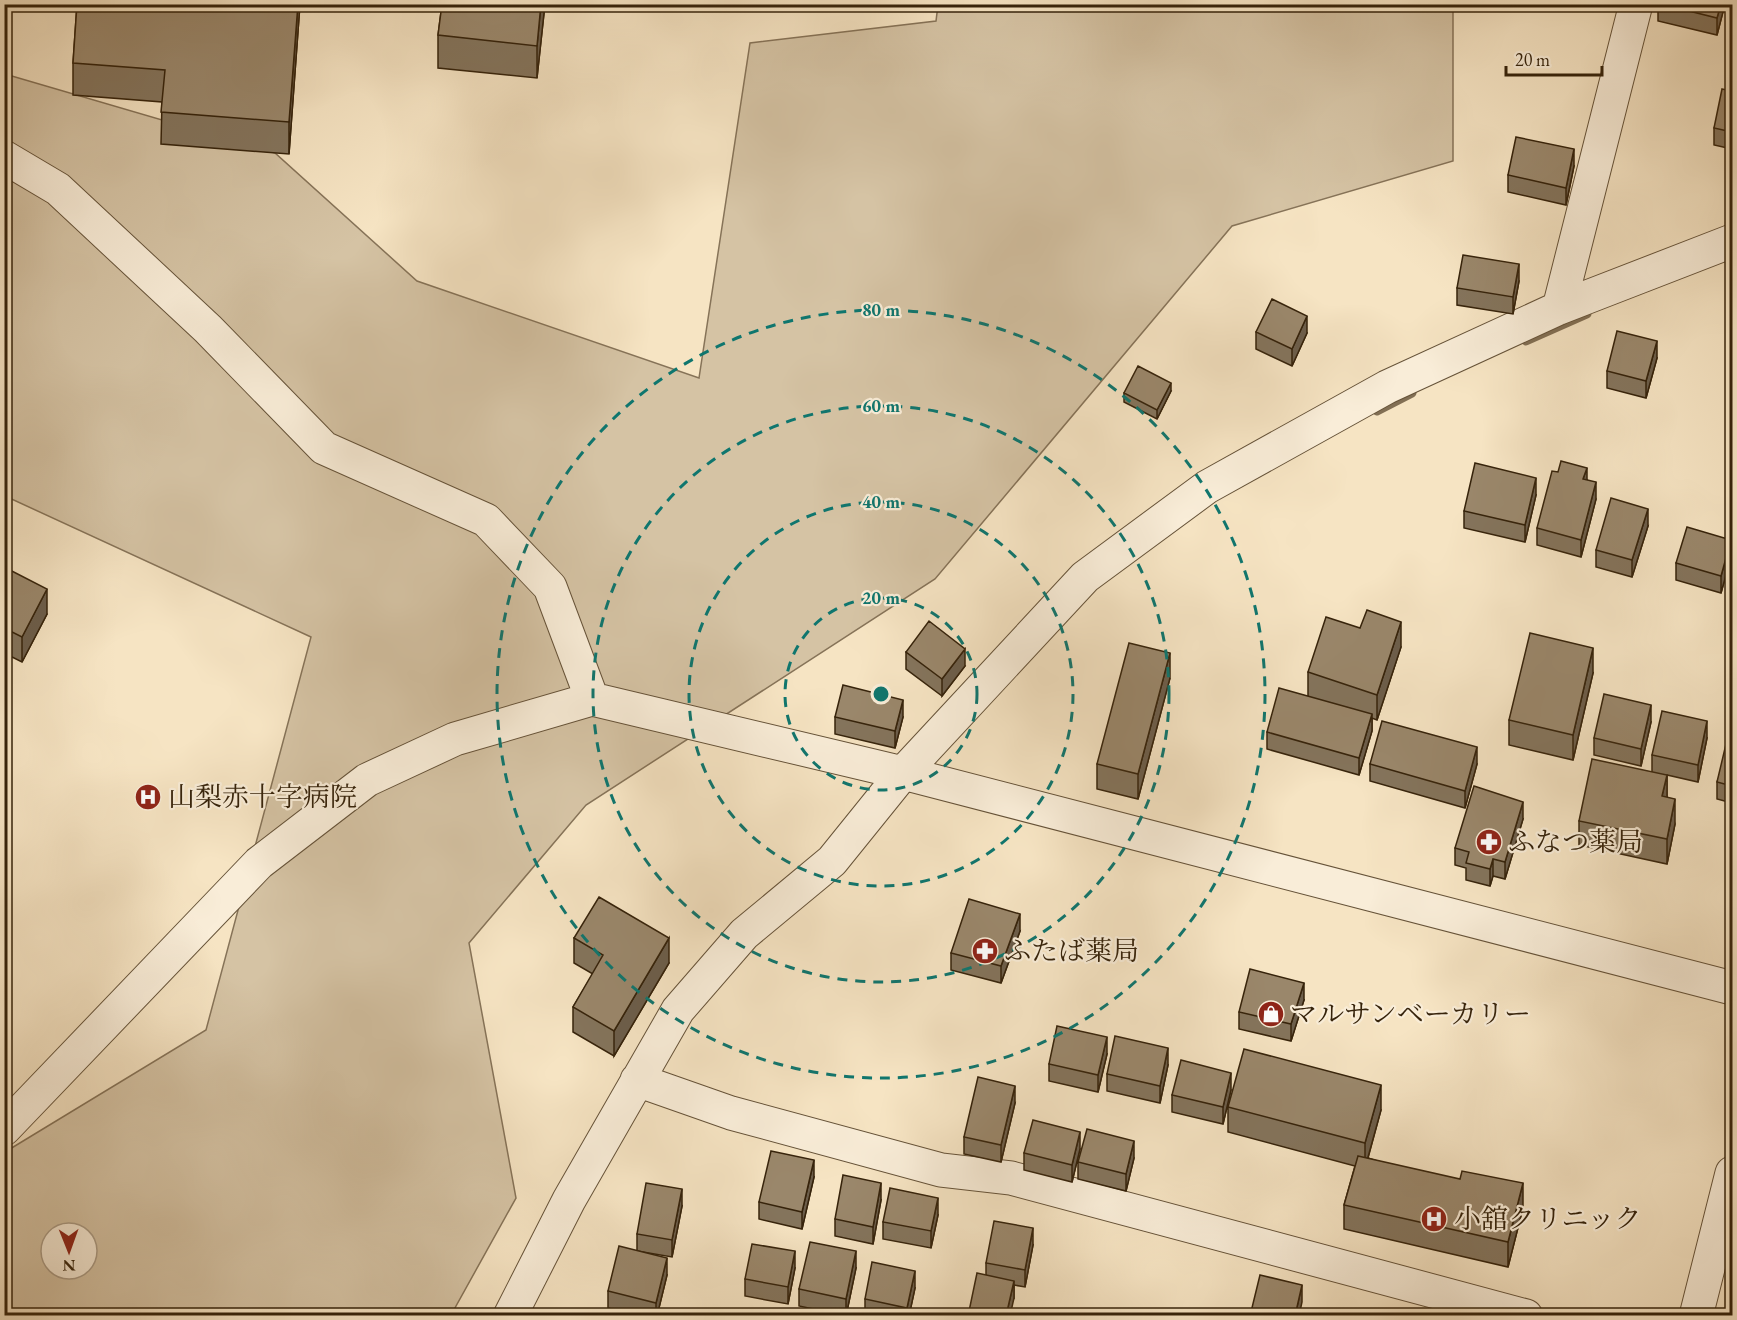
<svg xmlns="http://www.w3.org/2000/svg" width="1737" height="1320" font-family="'EB Garamond','Noto Serif JP',serif">
<style>
.green{fill:#d5c3a4;stroke:#867358;stroke-width:1.5;fill-rule:evenodd}
.lines{fill:none;stroke-linecap:round;stroke-linejoin:round}
.stream{stroke:#826f54;stroke-width:9}
.minor-casing{stroke:#665339;stroke-width:35}
.minor{stroke:#f9edd8;stroke-width:33}
.wall{fill:#84745c;stroke:#36230b;stroke-width:1.5}
.shaded-wall{fill:#6c5e4b;stroke:#36230b;stroke-width:1.5}
.building{fill:#9a876b;stroke:#36230b;stroke-width:1.5}
.ring{fill:none;stroke:#0f766e;stroke-width:3;stroke-dasharray:10 8}
.labels{text-anchor:middle;stroke-width:4.5;stroke-linejoin:round;paint-order:stroke}
.poi-label{font-size:27px;fill:#36230b;stroke:#f9edd8;text-anchor:start}
.centre{fill:#0f766e;stroke:#f9edd8;stroke-width:3}
.ring-label{font-size:18px;text-anchor:middle;font-weight:bold;fill:#0f766e;stroke:#f9edd8;stroke-width:4.5;stroke-linejoin:round;paint-order:stroke}
</style>
<rect width="100%" height="100%" fill="#f6e4c3"/>
<filter id="stains"><feTurbulence type="fractalNoise" baseFrequency=".00333" numOctaves="4"/><feColorMatrix values="0 0 0 0 .2 0 0 0 0 .09 0 0 0 0 .02 0 0 0 .5 -.17"/></filter>
<radialGradient id="worn" r=".72"><stop offset=".6" stop-color="#630" stop-opacity="0"/><stop offset="1" stop-color="#630" stop-opacity=".3"/></radialGradient>
<path class="green" d="M938 5H1453V161L1232 226 935 579 586 805 469 943 516 1198 451 1315H5V1152L206 1030 311 637 5 496V74L275 153 417 281 699 378 750 43 936 21ZM51 1233H87V1269H51Z"/>
<g class="lines">
<path class="stream" d="M1526 341 1587 314
M1377 411 1412 393"/>
<defs>
<path id="minor" d="M4 157 58 189 208 329 324 448 486 520 550 587 592 699
M1559 308 1636 4
M637 1080 731 1113 941 1170 1011 1178 1526 1316
M4 1129 259 863 367 780 455 739 592 699 903 773 1732 988
M510 1316 569 1200 678 1010 744 934 832 861 903 773 1085 577 1207 487 1387 387 1559 308 1732 241
M1696 1316 1732 1173"/>
</defs>
<use href="#minor" class="minor-casing"/>
<use href="#minor" class="minor"/>
</g>
<path class="wall" d="M77 4H300L289 154 161 144 162 102 73 95V63Z
M442 4H545L537 78 438 68V35Z
M1658 4H1725L1717 35 1658 21Z
M1732 91V149L1714 145V128Z
M1574 166 1566 205 1508 192V175Z
M1519 281 1513 314 1457 305V288Z
M1256 332 1307 333 1292 366 1256 349Z
M1657 358 1646 398 1607 388V371Z
M1171 391 1157 419 1124 402V393Z
M1587 480 1596 499 1581 557 1537 545V528Z
M1536 495 1525 542 1464 528V511Z
M1648 526 1632 577 1596 567V550Z
M1731 557 1721 593 1676 580V563Z
M4 567 47 614 22 662 4 653Z
M1360 628 1401 647 1377 720 1372 718V731L1359 775 1267 749V732L1308 696V672Z
M906 652 965 666 942 696 906 669Z
M1593 673 1573 760 1509 745V720Z
M1170 678 1138 799 1097 789V764Z
M835 717H903L895 748 835 734Z
M1651 722 1641 766 1594 755V738Z
M1707 738 1698 782 1667 775V797L1675 824 1667 864 1579 845V821L1652 772V755Z
M1732 746V803L1717 799V782Z
M1370 764H1477L1465 808 1370 781Z
M1523 819 1505 879 1493 876 1490 886 1466 880V868L1455 865V848Z
M1020 931 1001 983 951 970V953Z
M574 938 669 963 614 1056 573 1032V1007L593 974 574 963Z
M1304 1000 1291 1041 1239 1029V1012Z
M1107 1054 1098 1092 1049 1081V1064Z
M1168 1065 1160 1103 1107 1091V1074Z
M1231 1090 1223 1124 1172 1112V1095Z
M1015 1103 1001 1162 964 1154V1137Z
M1228 1107 1381 1110 1368 1158 1523 1208 1508 1267 1344 1229V1205L1355 1166 1228 1132Z
M1080 1149 1072 1182 1024 1170V1153Z
M1134 1158 1126 1191 1078 1179V1162Z
M814 1177 802 1229 759 1219V1202Z
M881 1200 873 1244 835 1236V1219Z
M682 1206 672 1257 637 1251V1234Z
M938 1215 931 1248 883 1239V1222Z
M1033 1245 1025 1287 1014 1285V1298L986 1275V1263Z
M795 1268 788 1304 745 1296V1279Z
M856 1268 846 1316 799 1306V1289Z
M667 1275 657 1316H639L608 1308V1291Z
M915 1288 909 1316H865V1299Z"/>
<path class="shaded-wall" d="M298 4H300L289 154V122Z
M541 4H545L537 78V46Z
M1721 4H1725L1717 35V18Z
M1574 149V166L1566 205V188Z
M1519 264V281L1513 314V297Z
M1307 316V333L1292 366V349Z
M1657 341V358L1646 398V381Z
M1171 383V391L1157 419V410Z
M1587 468V485L1583 479Z
M1536 478V495L1525 542V525Z
M1596 482V499L1581 557V540Z
M1648 509V526L1632 577V560Z
M1731 540V557L1721 593V576Z
M47 589V614L22 662V637Z
M1401 622V647L1377 720V695Z
M1593 648V673L1573 760V735Z
M965 649V666L942 696V679Z
M1170 653V678L1138 799V774Z
M903 700V717L895 748V731Z
M1651 705V722L1641 766V749Z
M1372 714V731L1359 775V758Z
M1707 721V738L1698 782V765Z
M1477 747V764L1465 808V791Z
M1667 775V800L1662 796Z
M1675 799V824L1667 864V839Z
M1523 802V819L1505 879V862Z
M1493 859V876L1490 886V869Z
M1020 914V931L1001 983V966Z
M669 938V963L614 1056V1031Z
M1304 983V1000L1291 1041V1024Z
M1107 1037V1054L1098 1092V1075Z
M1168 1048V1065L1160 1103V1086Z
M1231 1073V1090L1223 1124V1107Z
M1381 1085V1110L1365 1168V1143Z
M1015 1086V1103L1001 1162V1145Z
M1080 1132V1149L1072 1182V1165Z
M1134 1141V1158L1126 1191V1174Z
M814 1160V1177L802 1229V1212Z
M881 1183V1200L873 1244V1227Z
M1523 1183V1208L1508 1267V1242Z
M682 1189V1206L672 1257V1240Z
M938 1198V1215L931 1248V1231Z
M1033 1228V1245L1025 1287V1270Z
M795 1251V1268L788 1304V1287Z
M856 1251V1268L846 1316V1299Z
M667 1258V1275L657 1316H656V1303Z
M915 1271V1288L909 1316H907V1308Z
M1014 1281V1298L1010 1316H1006Z
M1302 1285V1302L1299 1316H1295Z"/>
<path class="building" d="M77 4H298L289 122 161 112 165 70 73 63Z
M442 4H541L537 46 438 35Z
M1661 4H1721L1717 18Z
M1722 89 1732 91V132L1714 128Z
M1516 137 1574 149 1566 188 1508 175Z
M1463 255 1519 264 1513 297 1457 288Z
M1272 299 1307 316 1292 349 1256 332Z
M1617 331 1657 341 1646 381 1607 371Z
M1138 366 1171 383 1157 410 1124 393Z
M1561 461 1587 468 1583 479 1596 482 1581 540 1537 528 1552 471 1558 472Z
M1475 463 1536 478 1525 525 1464 511Z
M1611 498 1648 509 1632 560 1596 550Z
M1687 527 1731 540 1721 576 1676 563Z
M4 567 47 589 22 637 4 628Z
M1367 610 1401 622 1377 695 1308 672 1326 617 1360 628Z
M929 621 965 649 942 679 906 652Z
M1530 633 1593 648 1573 735 1509 720Z
M1129 643 1170 653 1138 774 1097 764Z
M843 685 903 700 895 731 835 717Z
M1279 688 1372 714 1359 758 1267 732Z
M1604 694 1651 705 1641 749 1594 738Z
M1662 711 1707 721 1698 765 1652 755Z
M1382 721 1477 747 1465 791 1370 764Z
M1726 744 1732 746V786L1717 782Z
M1592 759 1667 775 1662 796 1675 799 1667 839 1579 821Z
M1474 786 1523 802 1505 862 1493 859 1490 869 1466 863 1469 852 1455 848Z
M599 897 669 938 614 1031 573 1007 603 955 574 938Z
M969 899 1020 914 1001 966 951 953Z
M1250 969 1304 983 1291 1024 1239 1012Z
M1057 1026 1107 1037 1098 1075 1049 1064Z
M1115 1036 1168 1048 1160 1086 1107 1074Z
M1244 1049 1381 1085 1365 1143 1228 1107Z
M1181 1060 1231 1073 1223 1107 1172 1095Z
M978 1077 1015 1086 1001 1145 964 1137Z
M1033 1120 1080 1132 1072 1165 1024 1153Z
M1087 1129 1134 1141 1126 1174 1078 1162Z
M771 1151 814 1160 802 1212 759 1202Z
M1358 1156 1460 1179 1462 1171 1523 1183 1508 1242 1344 1205Z
M843 1175 881 1183 873 1227 835 1219Z
M646 1183 682 1189 672 1240 637 1234Z
M890 1188 938 1198 931 1231 883 1222Z
M994 1221 1033 1228 1025 1270 986 1263Z
M810 1242 856 1251 846 1299 799 1289Z
M752 1244 795 1251 788 1287 745 1279Z
M619 1246 667 1258 656 1303 608 1291Z
M872 1262 915 1271 907 1308 865 1299Z
M977 1273 1014 1281 1006 1316H968Z
M1260 1275 1302 1285 1295 1316H1250Z
M1021 1312 1035 1316H1020Z"/>
<g class="ring">
<circle cx="881" cy="694" r="96"/>
<circle cx="881" cy="694" r="192"/>
<circle cx="881" cy="694" r="288"/>
<circle cx="881" cy="694" r="384"/>
</g>
<defs>
<symbol id="hospital-disc" viewBox="-11 -11 22 22"><circle r="9.5" fill="#8f2418" stroke="#f9edd8"/><path d="M-5-5h3v3.5h4V-5h3V5h-3V1.5h-4V5h-3Z" fill="#fff"/></symbol>
<symbol id="pharmacy-disc" viewBox="-11 -11 22 22"><circle r="9.5" fill="#8f2418" stroke="#f9edd8"/><path d="M-2-6h4v4h4v4h-4v4h-4v-4h-4v-4h4Z" fill="#fff"/></symbol>
<symbol id="shop-disc" viewBox="-11 -11 22 22"><circle r="9.5" fill="#8f2418" stroke="#f9edd8"/><path d="M-5-2.5h2.3a2.7 3.5 0 0 1 5.4 0H5L5.5 6h-11ZM-1.5-2.5h3a1.5 2.3 0 0 0-3 0Z" fill="#fff"/></symbol>
</defs>
<g fill-rule="evenodd">
<use href="#hospital-disc" x="133" y="782" width="30" height="30"/>
<use href="#pharmacy-disc" x="1474" y="827" width="30" height="30"/>
<use href="#pharmacy-disc" x="970" y="936" width="30" height="30"/>
<use href="#shop-disc" x="1256" y="999" width="30" height="30"/>
<use href="#hospital-disc" x="1419" y="1204" width="30" height="30"/>
</g>
<g class="labels">
<g class="poi-label">
<text x="168" y="806">山梨赤十字病院</text>
<text x="1508" y="851">ふなつ薬局</text>
<text x="1004" y="960">ふたば薬局</text>
<text x="1290" y="1023">マルサンベーカリー</text>
<text x="1454" y="1228">小舘クリニック</text>
</g>
</g>
<circle cx="881" cy="694" r="9" class="centre"/>
<g class="ring-label">
<text x="881" y="316">80 m</text>
<text x="881" y="412">60 m</text>
<text x="881" y="508">40 m</text>
<text x="881" y="604">20 m</text>
</g>
<rect width="1737" height="1320" fill="none" stroke="#f6e4c3" stroke-width="24"/>
<rect x="6" y="6" width="1725" height="1308" fill="none" stroke="#36230b" stroke-width="3"/>
<rect x="12" y="12" width="1713" height="1296" fill="none" stroke="#36230b" stroke-width="1.5"/>
<g transform="translate(69 1251) rotate(179)"><circle r="28" fill="#f9edd8" stroke="#ab9c86" stroke-width="1.5"/>
<path d="M0-4.5L10 22L0 15L-10 22Z" fill="#8f2418"/>
<text y="-9" font-size="16" font-weight="bold" text-anchor="middle" fill="#36230b">N</text>
</g>
<path d="M1506 66v9h96v-9" fill="none" stroke="#36230b" stroke-width="3"/>
<text x="1515" y="66" font-size="18" fill="#36230b" stroke="#f9edd8" stroke-width="4.5" paint-order="stroke">20 m</text>
<rect width="100%" height="100%" filter="url(#stains)"/>
<rect width="100%" height="100%" fill="url(#worn)"/>
</svg>
